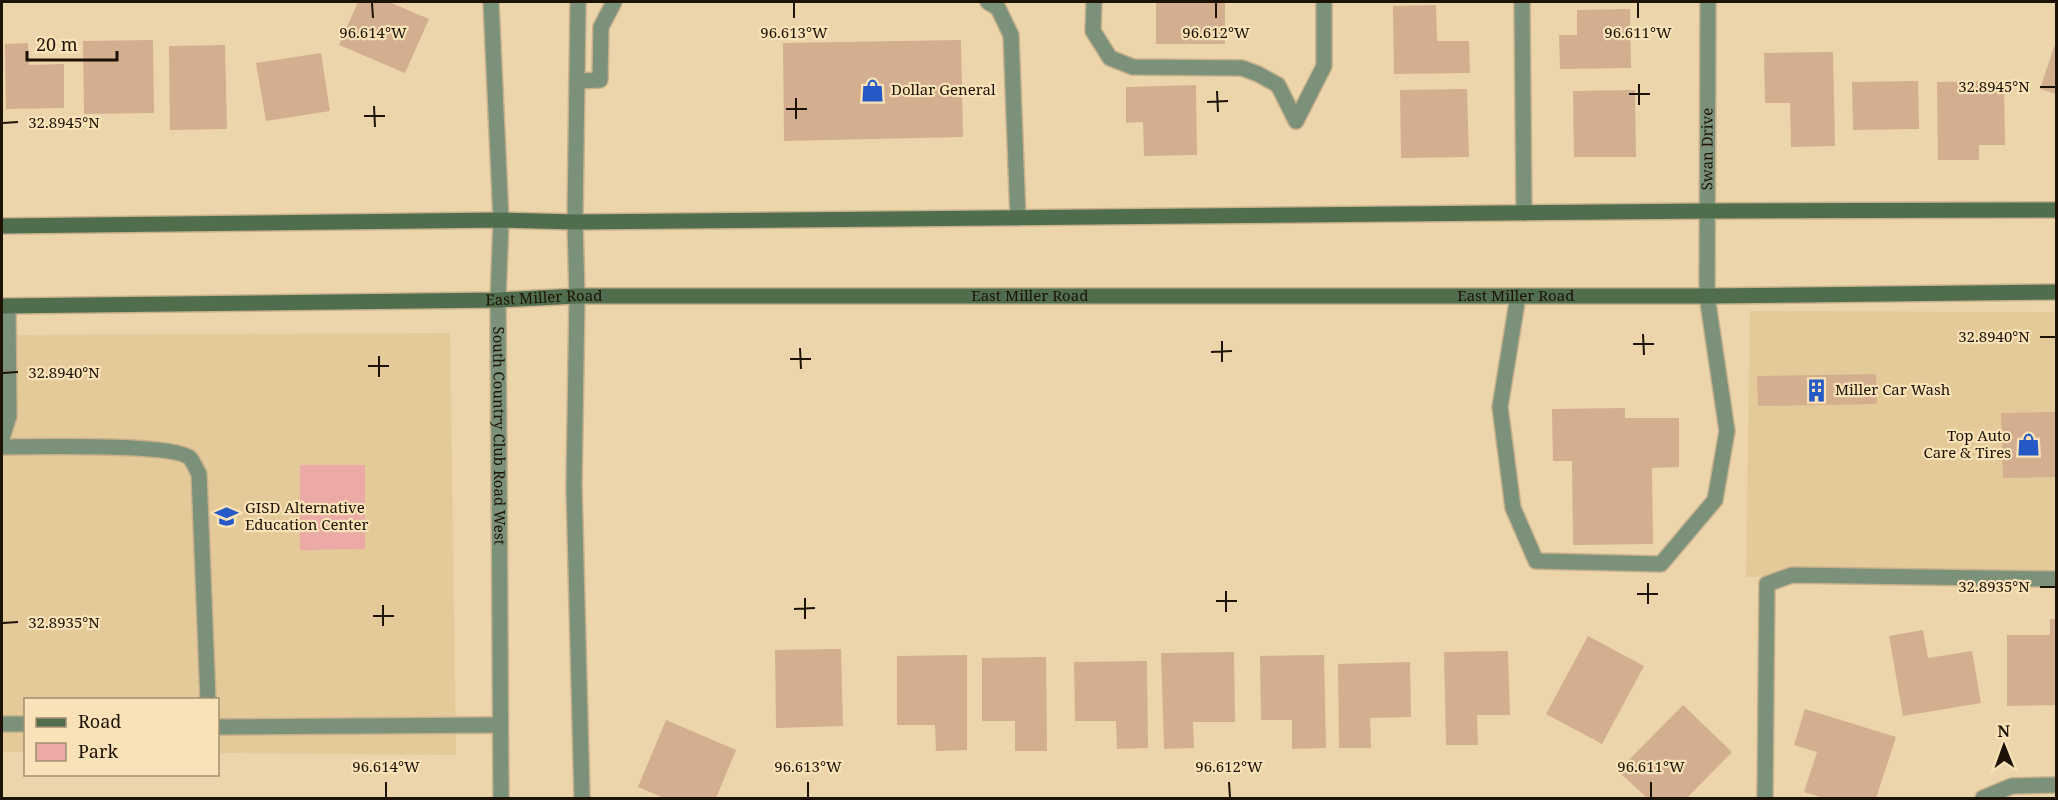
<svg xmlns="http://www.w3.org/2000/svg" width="2058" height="800" font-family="'Noto Serif',serif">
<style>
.built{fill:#e4ca99}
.green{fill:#ebaaa6}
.building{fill:#d3ae8f}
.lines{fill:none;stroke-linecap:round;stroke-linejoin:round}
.service-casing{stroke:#c7b28d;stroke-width:18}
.minor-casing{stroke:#c7b28d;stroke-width:18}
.tertiary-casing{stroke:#c7b28d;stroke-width:18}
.secondary-casing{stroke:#c7b28d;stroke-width:18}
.service{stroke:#7c917a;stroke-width:15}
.minor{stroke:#7c917a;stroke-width:15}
.tertiary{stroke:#7c917a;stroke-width:15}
.secondary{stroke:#506e4d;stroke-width:15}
.ticks{fill:none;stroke:#1c1305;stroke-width:2}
.labels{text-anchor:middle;stroke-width:4.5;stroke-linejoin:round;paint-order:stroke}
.poi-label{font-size:15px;fill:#1c1305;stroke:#f9e2b8;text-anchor:start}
.street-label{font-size:15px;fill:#1c1305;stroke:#f9e2b8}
.ticks-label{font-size:15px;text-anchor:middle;fill:#1c1305;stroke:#f9e2b8;stroke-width:4.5;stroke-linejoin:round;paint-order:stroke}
</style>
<rect width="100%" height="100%" fill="#ecd5ab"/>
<path class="built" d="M1750 311 2056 312V573L1746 577Z
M450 333 456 755 218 753V700H26L25 752H2V335Z"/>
<path class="green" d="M300 465H365V549L300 550Z"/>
<path class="building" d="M358 2H389L429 19 405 73 339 45Z
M1156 2H1225V44H1156Z
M1436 5 1437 41H1469L1470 73 1394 74 1393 6Z
M1630 9 1631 68 1560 69 1559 35H1577V10Z
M153 40 154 113 84 114 83 41Z
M961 40 963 137 784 141 783 43Z
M2056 41V94L2040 89Z
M28 43 29 65 64 64V108L6 109 5 44Z
M225 45 227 129 170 130 169 46Z
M1833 52 1835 146 1791 147 1790 103H1765L1764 53Z
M321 53 330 111 266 121 256 63Z
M1918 81 1919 129 1853 130 1852 82Z
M2004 81 2005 145H1979V160H1938L1937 82Z
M1196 85 1197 155 1144 156 1143 122 1126 123V87Z
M1467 89 1469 157 1401 158 1400 90Z
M1635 90 1636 157H1574L1573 91Z
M1876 374 1877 404 1758 406 1757 376Z
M1625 408V418H1679V467L1652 468 1653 544 1573 545 1572 461H1553L1552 409Z
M2056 412V477L2003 478 2001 413Z
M2050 619H2056V705L2007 706V635H2050Z
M1923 630 1928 658 1972 651 1981 703 1903 716 1889 636Z
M1588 636 1644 666 1602 744 1546 714Z
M841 649 843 726 776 728 775 650Z
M1508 651 1510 715H1477L1478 745H1446L1444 652Z
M1234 652 1235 722H1193L1194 748 1164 749 1161 653Z
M967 655V750L936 751 935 725H897V656Z
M1324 655 1326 748 1292 749V720H1261L1260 656Z
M1046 657 1047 751H1015V721H982V658Z
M1147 661 1148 748 1117 749 1116 721H1075L1074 662Z
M1410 662 1411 717 1370 718 1371 748H1339L1338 664Z
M1683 705 1732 752 1687 798H1647L1618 771Z
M1805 709 1896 737 1876 798H1824L1804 792 1817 752 1794 745Z
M666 720 736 750 716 798H664L638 787Z"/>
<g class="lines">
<defs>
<path id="service" d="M988 2 998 8 1011 35 1018 218
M1094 2 1093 31 1110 58 1133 67 1242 68 1258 74 1278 85 1296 121
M1522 2 1524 213
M577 81 600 80 601 27 614 2
M1518 296 1500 407 1513 508 1536 561 1661 564 1715 500 1727 431 1707 296
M2 438 9 416 8 306
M2 447C31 447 173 443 190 458 193 461 196 469 199 474L208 700
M2 724H26
M218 727 499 725
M1765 798 1767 584 1792 575 2056 579"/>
<g id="minor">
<path d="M1296 121 1324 66V2"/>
<path id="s1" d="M1707 296 1708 2"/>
<path d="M1983 798 2012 786 2056 785"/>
</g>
<g id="tertiary">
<path id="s2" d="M491 2 501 220 498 300 501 798"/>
<path d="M578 2 575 222 577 296 574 487 582 798"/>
</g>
<g id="secondary">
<path d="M2 226 501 220 575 222 1707 211 2056 210"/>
<path id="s3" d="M2 306 498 300 577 296H1707L2056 292"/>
</g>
</defs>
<use href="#service" class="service-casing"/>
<use href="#minor" class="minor-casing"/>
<use href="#tertiary" class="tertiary-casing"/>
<use href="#secondary" class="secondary-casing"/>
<use href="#service" class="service"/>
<use href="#minor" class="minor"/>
<use href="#tertiary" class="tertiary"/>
<use href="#secondary" class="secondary"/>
</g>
<path class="ticks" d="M372 3 373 18M794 3V18M1216 3V18M1638 3V18M1639 84V105M2040 87H2055M1217 91 1218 112M1629 94H1650M796 98V119M1207 102 1228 101M374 106 375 127M786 109H807M364 116H385M3 123 18 122M1643 334 1644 355M2040 337H2055M1222 341V362M1633 344H1654M800 348 801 369M1211 352 1232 351M379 356V377M790 359H811M368 366H389M3 373 18 372M1648 583V604M2040 587H2055M1226 591V612M1637 594H1658M805 598V619M1216 601H1237M383 605V626M794 609 815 608M373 616H394M3 623 18 622M386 782V797M808 782V797M1229 782 1230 797M1651 782V797"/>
<defs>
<symbol id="shop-bare" viewBox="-9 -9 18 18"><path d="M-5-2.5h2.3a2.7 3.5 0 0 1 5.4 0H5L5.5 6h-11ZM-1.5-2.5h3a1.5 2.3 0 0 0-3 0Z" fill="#2459c6" stroke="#f9e2b8" stroke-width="2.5" paint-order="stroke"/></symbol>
<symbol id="building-bare" viewBox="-9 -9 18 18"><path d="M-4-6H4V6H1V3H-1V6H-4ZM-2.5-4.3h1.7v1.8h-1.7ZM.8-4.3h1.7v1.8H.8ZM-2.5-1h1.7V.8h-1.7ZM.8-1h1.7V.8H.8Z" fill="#2459c6" stroke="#f9e2b8" stroke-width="2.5" paint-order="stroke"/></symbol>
<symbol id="school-bare" viewBox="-9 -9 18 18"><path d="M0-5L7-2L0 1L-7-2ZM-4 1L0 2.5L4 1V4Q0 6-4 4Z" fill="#2459c6" stroke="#f9e2b8" stroke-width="2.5" paint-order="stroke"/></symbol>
</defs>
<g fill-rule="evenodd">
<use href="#shop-bare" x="856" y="74" width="33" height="33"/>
<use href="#building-bare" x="1800" y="374" width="33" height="33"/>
<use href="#shop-bare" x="2012" y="428" width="33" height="33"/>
<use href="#school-bare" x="210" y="500" width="33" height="33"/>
</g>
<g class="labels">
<g class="poi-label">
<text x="891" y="95">Dollar General</text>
<text x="1835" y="395">Miller Car Wash</text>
<text x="2011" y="441" text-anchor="end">Top Auto<tspan x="2011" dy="17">Care &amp; Tires</tspan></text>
<text x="245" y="513">GISD Alternative<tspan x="245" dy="17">Education Center</tspan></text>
</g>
<g class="street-label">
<text dy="5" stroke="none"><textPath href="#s1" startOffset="147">Swan Drive</textPath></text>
<text dy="5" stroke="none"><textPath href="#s3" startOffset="1028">East Miller Road</textPath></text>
<text dy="5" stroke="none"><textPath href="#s3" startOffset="1514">East Miller Road</textPath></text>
<text dy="5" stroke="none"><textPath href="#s3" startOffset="542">East Miller Road</textPath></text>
<text dy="5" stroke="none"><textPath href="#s2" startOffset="434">South Country Club Road West</textPath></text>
</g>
</g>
<g class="ticks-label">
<text x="373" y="38">96.614°W</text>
<text x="794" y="38">96.613°W</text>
<text x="1216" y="38">96.612°W</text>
<text x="1638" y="38">96.611°W</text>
<text x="1994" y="92">32.8945°N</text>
<text x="64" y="128">32.8945°N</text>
<text x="1994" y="342">32.8940°N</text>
<text x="64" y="378">32.8940°N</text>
<text x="1994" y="592">32.8935°N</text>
<text x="64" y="628">32.8935°N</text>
<text x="386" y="772">96.614°W</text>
<text x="808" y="772">96.613°W</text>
<text x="1229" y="772">96.612°W</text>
<text x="1651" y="772">96.611°W</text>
</g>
<rect width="2058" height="800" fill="none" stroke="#1c1305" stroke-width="6"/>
<rect x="24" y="698" width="195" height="78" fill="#f9e2b8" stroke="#a18f70" stroke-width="1.5"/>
<rect x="36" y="718" width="30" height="9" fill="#506e4d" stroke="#a18f70" stroke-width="1.5"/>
<text x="78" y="728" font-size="18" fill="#1c1305">Road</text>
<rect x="36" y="743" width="30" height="18" fill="#ebaaa6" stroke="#a18f70" stroke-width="1.5"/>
<text x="78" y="758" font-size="18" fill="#1c1305">Park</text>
<g transform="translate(2004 746) rotate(359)" stroke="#f9e2b8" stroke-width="4.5" paint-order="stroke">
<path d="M0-4.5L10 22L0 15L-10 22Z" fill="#1c1305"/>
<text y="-9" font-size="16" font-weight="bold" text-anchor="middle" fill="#1c1305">N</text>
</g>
<path d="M27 51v9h90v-9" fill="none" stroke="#1c1305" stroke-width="3"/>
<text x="36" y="51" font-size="18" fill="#1c1305" stroke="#f9e2b8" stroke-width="4.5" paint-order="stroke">20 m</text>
</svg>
